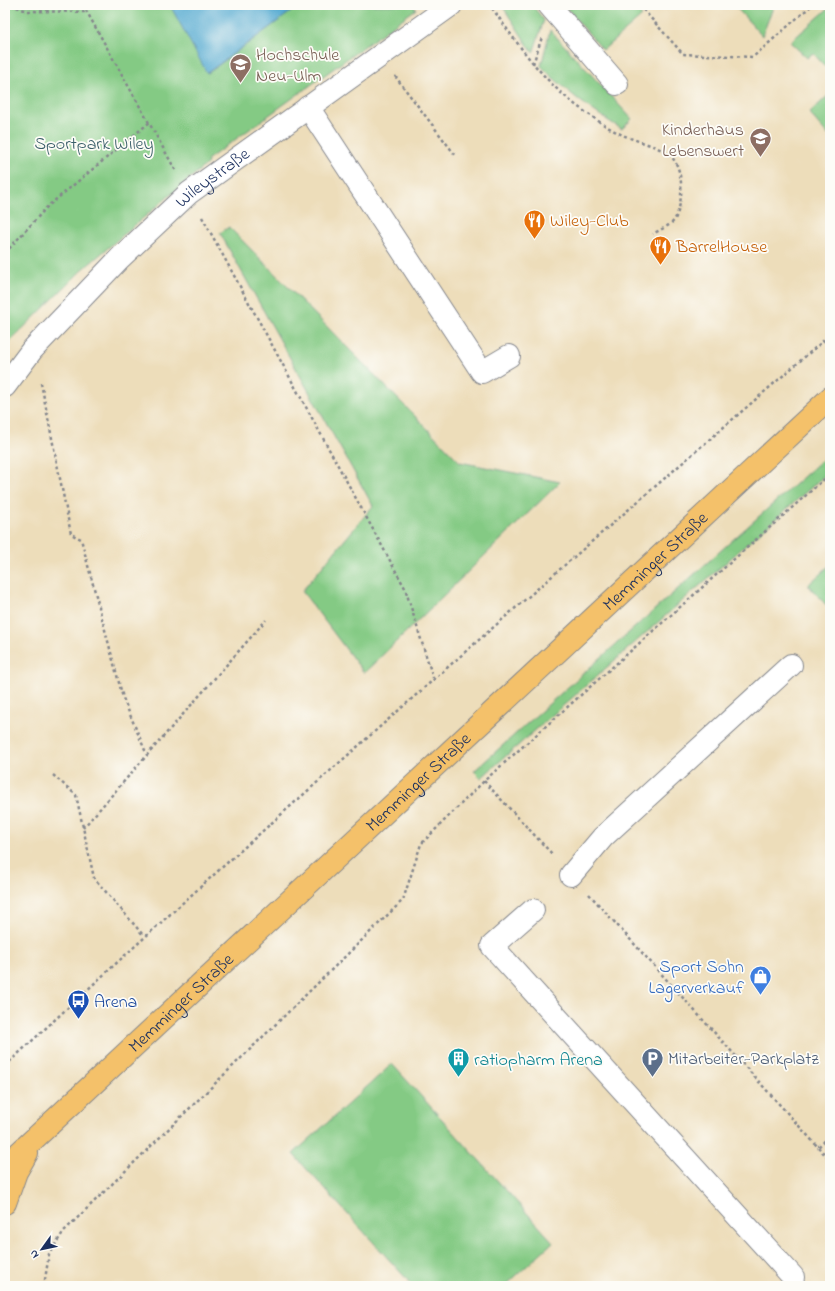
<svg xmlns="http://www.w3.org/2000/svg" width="835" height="1291" font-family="'Indie Flower',sans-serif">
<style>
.green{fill:#84ca84;stroke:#507c71}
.water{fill:#54aad1;stroke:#386c98}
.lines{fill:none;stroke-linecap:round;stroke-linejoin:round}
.minor-casing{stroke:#84868c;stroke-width:24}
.major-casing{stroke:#84868c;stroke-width:24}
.path{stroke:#84868c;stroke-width:2.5;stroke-dasharray:3 3;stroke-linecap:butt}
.minor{stroke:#fff;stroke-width:22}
.major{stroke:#f4c16a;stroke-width:22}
.labels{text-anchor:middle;stroke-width:3.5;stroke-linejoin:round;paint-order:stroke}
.education-label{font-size:18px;fill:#785e54;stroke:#fdfcf7;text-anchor:start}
.park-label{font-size:18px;fill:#3a5e69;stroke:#fdfcf7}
.street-label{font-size:18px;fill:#1b2f5e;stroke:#fdfcf7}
.food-label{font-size:18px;fill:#c56008;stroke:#fdfcf7;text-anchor:start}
.shop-label{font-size:18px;fill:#366cbe;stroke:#fdfcf7;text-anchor:end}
.transit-label{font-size:18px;fill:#164399;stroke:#fdfcf7;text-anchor:start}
.service-label{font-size:18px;fill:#4e5e75;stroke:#fdfcf7;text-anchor:start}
.culture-label{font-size:18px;fill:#0d838f;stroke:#fdfcf7;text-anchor:start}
</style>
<rect width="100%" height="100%" fill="#fdfcf7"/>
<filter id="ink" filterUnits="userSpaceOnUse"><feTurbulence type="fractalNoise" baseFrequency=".025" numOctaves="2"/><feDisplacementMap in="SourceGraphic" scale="8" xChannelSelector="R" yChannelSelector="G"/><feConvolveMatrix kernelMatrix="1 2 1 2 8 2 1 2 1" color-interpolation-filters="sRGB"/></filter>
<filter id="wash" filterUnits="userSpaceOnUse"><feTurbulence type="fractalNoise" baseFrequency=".012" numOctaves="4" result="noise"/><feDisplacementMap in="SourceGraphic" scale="16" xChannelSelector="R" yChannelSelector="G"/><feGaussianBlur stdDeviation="0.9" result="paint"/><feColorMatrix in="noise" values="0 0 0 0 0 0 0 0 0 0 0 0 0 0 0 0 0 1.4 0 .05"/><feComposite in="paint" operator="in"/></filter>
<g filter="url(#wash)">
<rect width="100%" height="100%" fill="#edddba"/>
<path class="green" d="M5 5H170L208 73 300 5H413L416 9 207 160 208 163 82 270 5 346Z
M506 5H532L544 20 533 53 503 7Z
M564 5H633L642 16 603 50Z
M734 5H774L762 36Z
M830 7V72L813 53 807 58 790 42Z
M550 30 632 119 622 129C591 111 566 91 541 66Z
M830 94V137L809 113Z
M229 227 460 462 560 482 364 673 302 591 373 506 220 233Z
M830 453V471L481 778 474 771Z
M830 565V609L808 585Z
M392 1064 553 1242 505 1286H413L293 1154Z"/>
<path class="water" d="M170 5H300L207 73Z"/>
</g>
<g filter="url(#ink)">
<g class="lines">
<defs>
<g id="minor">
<path d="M549 5 617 84"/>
<path d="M308 107 482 372 509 356"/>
<path id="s1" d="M5 386 32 350 120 258 189 193 451 5"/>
<path d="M571 875 603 837 791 665"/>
<path d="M533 910 492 946 793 1277"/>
</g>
<g id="major">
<path id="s2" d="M5 1166 830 398"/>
<path d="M5 1203 16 1172 27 1153"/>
</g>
</defs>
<use href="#minor" class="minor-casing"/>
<use href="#major" class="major-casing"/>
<path class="path" d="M11 5 27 11 87 12
M83 5 176 171
M639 5 683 54 753 57 812 5
M492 8C520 47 546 86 587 113 598 121 611 130 623 135 637 142 666 147 674 160 684 175 683 203 675 219 672 225 659 230 653 234
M533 64 542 37
M395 76 456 156
M202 217 405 588 433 678
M5 253 48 206 150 122
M41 383 71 534 81 539 123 698 147 755
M53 775 76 795 94 878 144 936
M484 781 553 855
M83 828 266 620
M589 894 818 1147 830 1136
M5 1066C274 815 552 576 830 335
M818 1147 830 1160
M44 1286 49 1254 64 1231 403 900 421 844 484 781 830 474"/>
<use href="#minor" class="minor"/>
<use href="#major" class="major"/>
</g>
</g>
<defs>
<symbol id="university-pin" viewBox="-11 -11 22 30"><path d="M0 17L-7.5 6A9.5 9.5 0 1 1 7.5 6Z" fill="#8d6e63" stroke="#fdfcf7"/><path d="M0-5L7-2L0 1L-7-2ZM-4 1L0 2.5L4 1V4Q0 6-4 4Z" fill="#fff"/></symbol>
<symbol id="school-pin" viewBox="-11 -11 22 30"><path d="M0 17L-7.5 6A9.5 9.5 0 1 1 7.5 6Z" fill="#8d6e63" stroke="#fdfcf7"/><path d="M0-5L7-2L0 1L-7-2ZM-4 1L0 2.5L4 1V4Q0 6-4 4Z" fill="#fff"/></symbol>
<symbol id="restaurant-pin" viewBox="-11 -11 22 30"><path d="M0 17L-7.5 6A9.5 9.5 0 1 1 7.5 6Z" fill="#e8710a" stroke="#fdfcf7"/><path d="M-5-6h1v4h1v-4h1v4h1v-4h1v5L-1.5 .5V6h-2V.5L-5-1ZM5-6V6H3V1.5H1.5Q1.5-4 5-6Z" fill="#fff"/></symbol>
<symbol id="shop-pin" viewBox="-11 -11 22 30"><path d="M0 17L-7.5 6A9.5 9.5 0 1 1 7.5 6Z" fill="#3f7fe0" stroke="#fdfcf7"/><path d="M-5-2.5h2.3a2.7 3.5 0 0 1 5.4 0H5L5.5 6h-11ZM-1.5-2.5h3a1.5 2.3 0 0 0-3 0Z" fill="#fff"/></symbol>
<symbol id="bus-pin" viewBox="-11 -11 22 30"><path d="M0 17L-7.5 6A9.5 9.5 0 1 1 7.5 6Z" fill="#1a4fb4" stroke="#fdfcf7"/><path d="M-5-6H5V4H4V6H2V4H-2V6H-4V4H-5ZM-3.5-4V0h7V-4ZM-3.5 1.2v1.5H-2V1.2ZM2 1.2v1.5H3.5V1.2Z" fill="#fff"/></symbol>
<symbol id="parking-pin" viewBox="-11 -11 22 30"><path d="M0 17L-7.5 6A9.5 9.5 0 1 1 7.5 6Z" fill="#5c6f8a" stroke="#fdfcf7"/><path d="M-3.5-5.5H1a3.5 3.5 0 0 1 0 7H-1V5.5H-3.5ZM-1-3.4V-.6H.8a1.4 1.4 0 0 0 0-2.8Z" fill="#fff"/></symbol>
<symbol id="building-pin" viewBox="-11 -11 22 30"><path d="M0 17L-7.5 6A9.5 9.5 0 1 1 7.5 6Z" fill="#0f9aa8" stroke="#fdfcf7"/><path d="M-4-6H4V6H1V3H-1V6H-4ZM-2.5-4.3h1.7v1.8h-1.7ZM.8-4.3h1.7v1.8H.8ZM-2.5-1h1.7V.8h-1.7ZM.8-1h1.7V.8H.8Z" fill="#fff"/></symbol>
</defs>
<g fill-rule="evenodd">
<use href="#university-pin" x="228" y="52" width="25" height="34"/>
<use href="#school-pin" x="748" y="126" width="25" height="34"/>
<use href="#restaurant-pin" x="522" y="208" width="25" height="34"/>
<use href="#restaurant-pin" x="648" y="234" width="25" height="34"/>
<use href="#shop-pin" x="748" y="964" width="25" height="34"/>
<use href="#bus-pin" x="66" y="988" width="25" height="34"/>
<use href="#parking-pin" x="640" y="1046" width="25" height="34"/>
<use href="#building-pin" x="446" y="1046" width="25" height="34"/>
</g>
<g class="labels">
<g class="education-label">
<text x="256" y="60">Hochschule<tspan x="256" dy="21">Neu-Ulm</tspan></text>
<text x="744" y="135" text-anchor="end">Kinderhaus<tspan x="744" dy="21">Lebenswert</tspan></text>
</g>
<g class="park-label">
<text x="94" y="149">Sportpark Wiley</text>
</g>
<g class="street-label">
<text dy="6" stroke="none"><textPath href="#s1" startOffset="295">Wileystraße</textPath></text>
<text dy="6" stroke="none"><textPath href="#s2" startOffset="888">Memminger Straße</textPath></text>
<text dy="6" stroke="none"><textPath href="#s2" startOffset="564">Memminger Straße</textPath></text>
<text dy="6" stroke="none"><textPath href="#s2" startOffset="240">Memminger Straße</textPath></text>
</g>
<g class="food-label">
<text x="550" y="226">Wiley-Club</text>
<text x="676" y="252">BarrelHouse</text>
</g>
<g class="shop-label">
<text x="744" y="972">Sport Sohn<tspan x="744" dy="21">Lagerverkauf</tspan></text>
</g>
<g class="transit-label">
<text x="94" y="1007">Arena</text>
</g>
<g class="service-label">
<text x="668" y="1064">Mitarbeiter-Parkplatz</text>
</g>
<g class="culture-label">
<text x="474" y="1065">ratiopharm Arena</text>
</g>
</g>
<rect width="835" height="1291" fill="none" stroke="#fdfcf7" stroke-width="20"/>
<g transform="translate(42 1249) rotate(237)" stroke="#fdfcf7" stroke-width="3" paint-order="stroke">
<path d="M0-3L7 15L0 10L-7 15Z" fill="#1b2f5e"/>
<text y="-6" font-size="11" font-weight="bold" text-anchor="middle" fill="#1b2f5e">N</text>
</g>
</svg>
